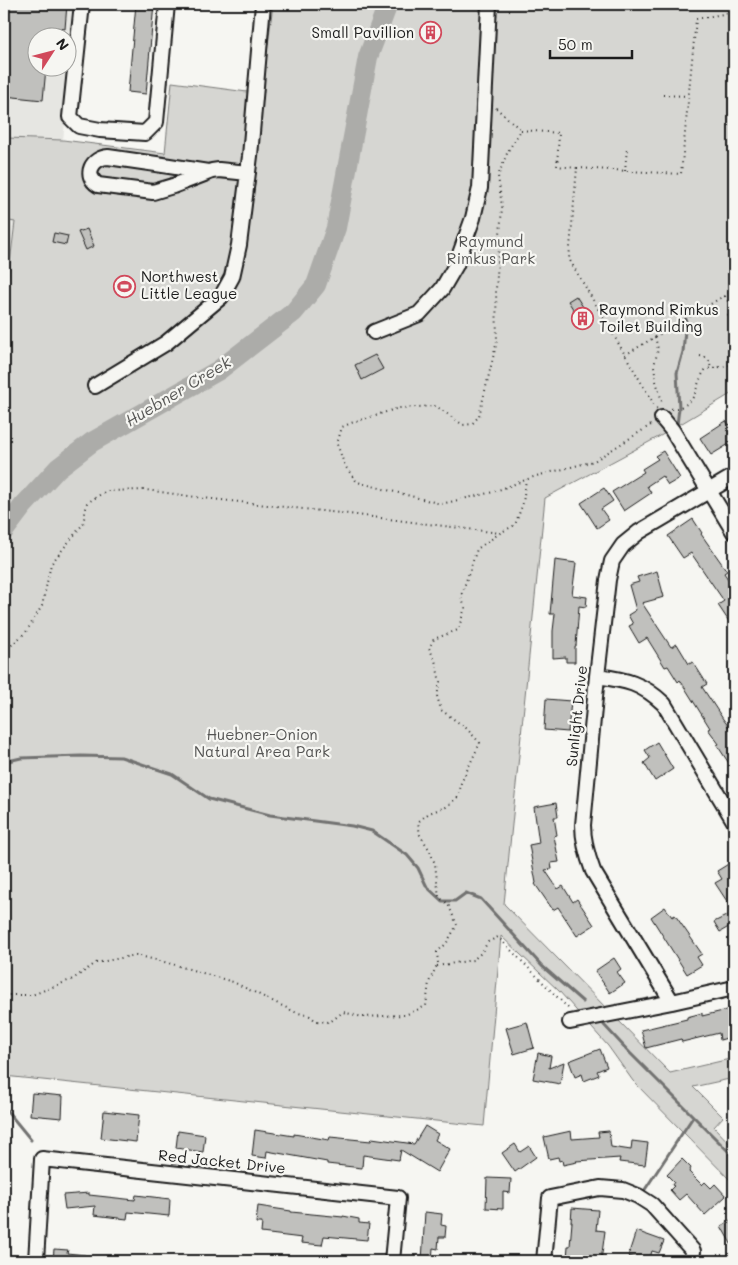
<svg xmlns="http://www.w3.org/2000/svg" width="738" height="1265" font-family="Mali,sans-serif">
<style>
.built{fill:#e6e6e2;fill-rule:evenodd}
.green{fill:#d6d6d2;stroke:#797977}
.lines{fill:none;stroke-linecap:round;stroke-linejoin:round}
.stream{stroke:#727271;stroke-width:3}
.river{stroke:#acaca9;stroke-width:20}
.building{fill:#c0c0bd;stroke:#1c1c1c}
.minor-casing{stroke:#1c1c1c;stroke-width:18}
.path{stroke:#1c1c1c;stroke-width:2;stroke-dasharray:1 4;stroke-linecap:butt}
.minor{stroke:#f6f6f2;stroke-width:14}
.labels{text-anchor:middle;stroke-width:4.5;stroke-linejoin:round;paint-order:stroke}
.poi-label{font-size:15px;fill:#1c1c1c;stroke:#f6f6f2;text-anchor:start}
.park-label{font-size:15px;fill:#545453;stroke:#f6f6f2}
.street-label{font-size:15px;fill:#1c1c1c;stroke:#f6f6f2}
.water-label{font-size:16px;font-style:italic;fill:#565654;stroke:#f6f6f2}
</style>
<rect width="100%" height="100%" fill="#f6f6f2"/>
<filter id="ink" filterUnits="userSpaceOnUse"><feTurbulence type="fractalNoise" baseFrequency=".02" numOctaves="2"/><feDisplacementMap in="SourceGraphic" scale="10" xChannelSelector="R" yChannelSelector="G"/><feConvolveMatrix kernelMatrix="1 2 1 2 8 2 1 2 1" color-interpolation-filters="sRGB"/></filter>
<g filter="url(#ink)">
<path class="built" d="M4 4H79L63 140 6 138 4 142ZM38 38H68V68H38Z
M4 220 15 221 4 313Z"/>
<path class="green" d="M273 4H734V392L662 435 545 498 504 904 670 1073 734 1058V1078L693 1087 723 1117 714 1127 734 1148V1184L633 1081 608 1046 559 991 501 936 484 1126 4 1076V313L15 222 4 220V142L6 138 63 140 165 153 172 82 262 94Z"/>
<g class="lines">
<path class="stream" d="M677 425 679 408 677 373 683 352 686 319
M4 762 21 758 81 756 121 757 172 774 209 799 270 815 352 826 372 831 407 855 418 868 427 887 442 901H455L466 893 481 899 542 966 583 1002
M604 1025 630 1053 734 1157
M4 1107 31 1140
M644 1191 693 1117"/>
<path class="river" d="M4 531 23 506 58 468 92 442 219 370 294 312 316 285 336 228 368 57 388 4"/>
</g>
<path class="building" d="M7 4H67L65 29 49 27 48 38H38V68H46L43 100 4 96V45Z
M136 4H154L146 94 128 92Z
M425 27 437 29 435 39 423 37Z
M87 229 94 246 86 250 78 232Z
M54 233 68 236 66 245 52 242Z
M576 296 592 321 580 328 574 317 577 315 568 301Z
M375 355 383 369 362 380 355 365Z
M726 421 729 425 734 421V441L711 455 700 438Z
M663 451 680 478 668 485 662 476 647 486 651 493 624 511 612 492 644 472 642 469 658 459 655 456Z
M604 488 613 501 601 509 609 520 597 528 581 503Z
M693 519 702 533 701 534 727 571 724 573 734 588V629L718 605 724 601 691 553 683 558 668 536Z
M555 560 576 563 572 595 587 597 586 607 579 606 576 646H575V662H566V657L553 658V631L555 614H550Z
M657 571 664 597 642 603 671 647 677 644 689 664 693 662 707 684 702 687 723 719 729 727 734 723V771L717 745 719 744 708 729 710 728 680 680 678 682 668 666 665 667 647 638 639 643 629 626 633 624 628 615 636 610 629 585 639 582 637 577Z
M546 699 571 701 568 732 544 730Z
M657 742 673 769 655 781 644 763 650 758 645 750Z
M556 803 558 817H554L557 835 554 836 559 862 551 863 552 869 545 870 558 889 563 886 573 902 577 899 594 925 577 936 558 907 553 910 535 884 536 883 529 845 539 843 534 807Z
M730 863 734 869V924L720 932 714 922 734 912 715 883 722 879 717 871Z
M665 907 672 917 675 915 702 954 697 957 702 965 687 974 651 917Z
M614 958 621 969 617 972 625 983 610 993 595 971Z
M727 1010 729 1021 734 1020V1036L720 1040 719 1033 682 1042 681 1039 646 1048 641 1030 687 1019V1017L702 1013V1016Z
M527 1022 534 1048 514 1054 506 1028Z
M600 1049 607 1067 597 1071 599 1075 584 1081 582 1074 575 1077 569 1061Z
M538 1053 551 1056 549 1068 564 1062 560 1084 533 1079Z
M32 1093 63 1096 62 1118 30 1115Z
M104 1111 139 1115 136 1142 101 1138Z
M425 1126 438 1134 435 1140 450 1149 437 1172 401 1150 399 1160 363 1155 362 1168 327 1164V1162L267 1151 266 1158 252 1156 255 1130 294 1136V1134L329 1140 330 1137 371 1141 372 1138 414 1144Z
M178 1131 205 1135 203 1152 176 1148Z
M571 1131 572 1139 599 1137 598 1132 609 1131 611 1147 631 1150 632 1141 648 1143 645 1165 619 1162 620 1158 576 1161 577 1162 563 1165 562 1160 559 1161 558 1157 549 1159 544 1137Z
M515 1144 520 1152 529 1146 536 1157 515 1172 502 1153Z
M682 1159 691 1168 689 1172 702 1185 705 1182 711 1188 715 1184 726 1196 705 1215 686 1194 679 1200 670 1190 674 1186 672 1185 674 1182 667 1175Z
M487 1178 511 1179 510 1193 503 1192V1209L486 1208Z
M89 1193V1195L135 1200 136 1195 170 1199 169 1216 128 1212 127 1219 94 1215 95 1206 65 1209 63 1195Z
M258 1206 291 1211V1212L343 1217V1216L359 1219V1223L369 1224 367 1240 324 1236 322 1245 301 1243 302 1238 261 1233 262 1223H256Z
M572 1208 598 1210 596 1230 605 1231 601 1261H571V1258H567L568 1246H570L572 1222H571Z
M425 1212 442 1214 441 1225 446 1226 445 1237H439L438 1249 433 1248 432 1261H422Z
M734 1218V1249L721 1226Z
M636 1231 664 1241 659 1253 652 1251 649 1261H642L628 1256Z
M54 1249 68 1250 67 1253 85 1255V1261H53Z"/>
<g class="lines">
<defs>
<path id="minor" d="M82 4 70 117 79 126 100 130 145 133 156 122 167 4
M208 172 163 165 108 157C92 158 83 175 98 185L153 192 173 186 212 171 219 170 248 173
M374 332 419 314 442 289 456 265 473 218 480 188 489 4
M95 386 166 343 221 297 232 277 239 245 250 156 263 4
M662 418 672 430 734 532
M597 676C626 680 642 683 664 704L734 821
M672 1002 593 871C587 855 583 841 583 825L597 676 608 580 612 561 623 545 639 532 734 476
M570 1022 672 1002 734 988
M36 1261 42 1159 398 1198 392 1261
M544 1261 550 1198 600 1188 623 1190 638 1196 652 1205 693 1251 692 1261"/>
</defs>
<use href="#minor" class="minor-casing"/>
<path class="path" d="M663 95 688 96
M496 108 521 130
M521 130 559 133 557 166 577 168 569 259 662 418 594 461 536 476 493 492 441 504 357 482 345 466 337 444 342 427 351 423 399 408 436 406 463 425 472 424 479 416 497 341 496 289 502 207 498 176 508 151Z
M577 168 681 174 696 19 734 12
M625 171 627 148
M725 296 734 312 725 318
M655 337 658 349 654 366 656 381 663 405
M625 355 734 290
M700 356 705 357 709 361 711 368
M671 409C701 405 692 387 706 369L728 366 734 363
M4 652 26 632 42 606 51 564 83 524 87 503 106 491 146 490 203 498 349 514 500 533
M437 966 473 960 481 953 488 942 498 937 569 1009
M4 995H32L73 979 96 963 136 955 172 964 233 982 295 1012 310 1016 316 1021 330 1022 343 1012 362 1017 405 1015 426 1006 429 982 438 963 437 952 446 944 457 925 448 904 439 897 435 864 429 849 420 835 418 822 429 813 446 807 459 796 461 783 480 743 466 728 441 710 437 696 440 682 435 660 429 648 434 639 458 630 465 608 461 596 477 549 500 533 515 525 523 503 526 479"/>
<use href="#minor" class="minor"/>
</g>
</g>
<defs>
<symbol id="building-ring" viewBox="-11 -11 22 22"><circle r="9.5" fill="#f6f6f2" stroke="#d1495b" stroke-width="1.5"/><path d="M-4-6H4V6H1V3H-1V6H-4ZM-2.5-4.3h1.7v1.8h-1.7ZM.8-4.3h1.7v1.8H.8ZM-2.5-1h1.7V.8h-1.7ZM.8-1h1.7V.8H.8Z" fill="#d1495b"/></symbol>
<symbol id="stadium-ring" viewBox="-11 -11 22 22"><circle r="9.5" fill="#f6f6f2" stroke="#d1495b" stroke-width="1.5"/><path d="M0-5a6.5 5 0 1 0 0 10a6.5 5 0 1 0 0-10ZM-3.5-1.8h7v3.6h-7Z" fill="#d1495b"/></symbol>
</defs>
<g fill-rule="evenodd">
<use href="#building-ring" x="418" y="20" width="25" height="25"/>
<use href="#stadium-ring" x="112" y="274" width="25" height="25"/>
<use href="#building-ring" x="570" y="306" width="25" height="25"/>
</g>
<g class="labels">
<g class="poi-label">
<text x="414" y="38" text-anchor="end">Small Pavillion</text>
<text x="141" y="282">Northwest<tspan x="141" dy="17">Little League</tspan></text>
<text x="599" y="315">Raymond Rimkus<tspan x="599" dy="17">Toilet Building</tspan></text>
</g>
<g class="park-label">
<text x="491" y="247">Raymund<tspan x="491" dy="17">Rimkus Park</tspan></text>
<text x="262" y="740">Huebner-Onion<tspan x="262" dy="17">Natural Area Park</tspan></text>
</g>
<g class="street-label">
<text transform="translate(577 716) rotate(-84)" y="5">Sunlight Drive</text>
<text transform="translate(222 1162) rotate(6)" y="5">Red Jacket Drive</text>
</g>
<g class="water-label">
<text transform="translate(178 391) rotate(-31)" y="6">Huebner Creek</text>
</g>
</g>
<rect width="738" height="1265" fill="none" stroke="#f6f6f2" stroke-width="20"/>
<rect x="10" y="10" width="718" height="1245" fill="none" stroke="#1c1c1c" stroke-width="2" filter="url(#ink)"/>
<g transform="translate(52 52) rotate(54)"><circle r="24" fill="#f6f6f2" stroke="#9f9f9c"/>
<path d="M0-4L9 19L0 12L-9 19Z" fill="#d1495b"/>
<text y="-8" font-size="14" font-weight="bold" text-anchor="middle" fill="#1c1c1c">N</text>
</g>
<path d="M550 50v8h82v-8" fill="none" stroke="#1c1c1c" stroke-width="2.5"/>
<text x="558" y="50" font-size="15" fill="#1c1c1c" stroke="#f6f6f2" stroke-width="4" paint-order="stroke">50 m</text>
</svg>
